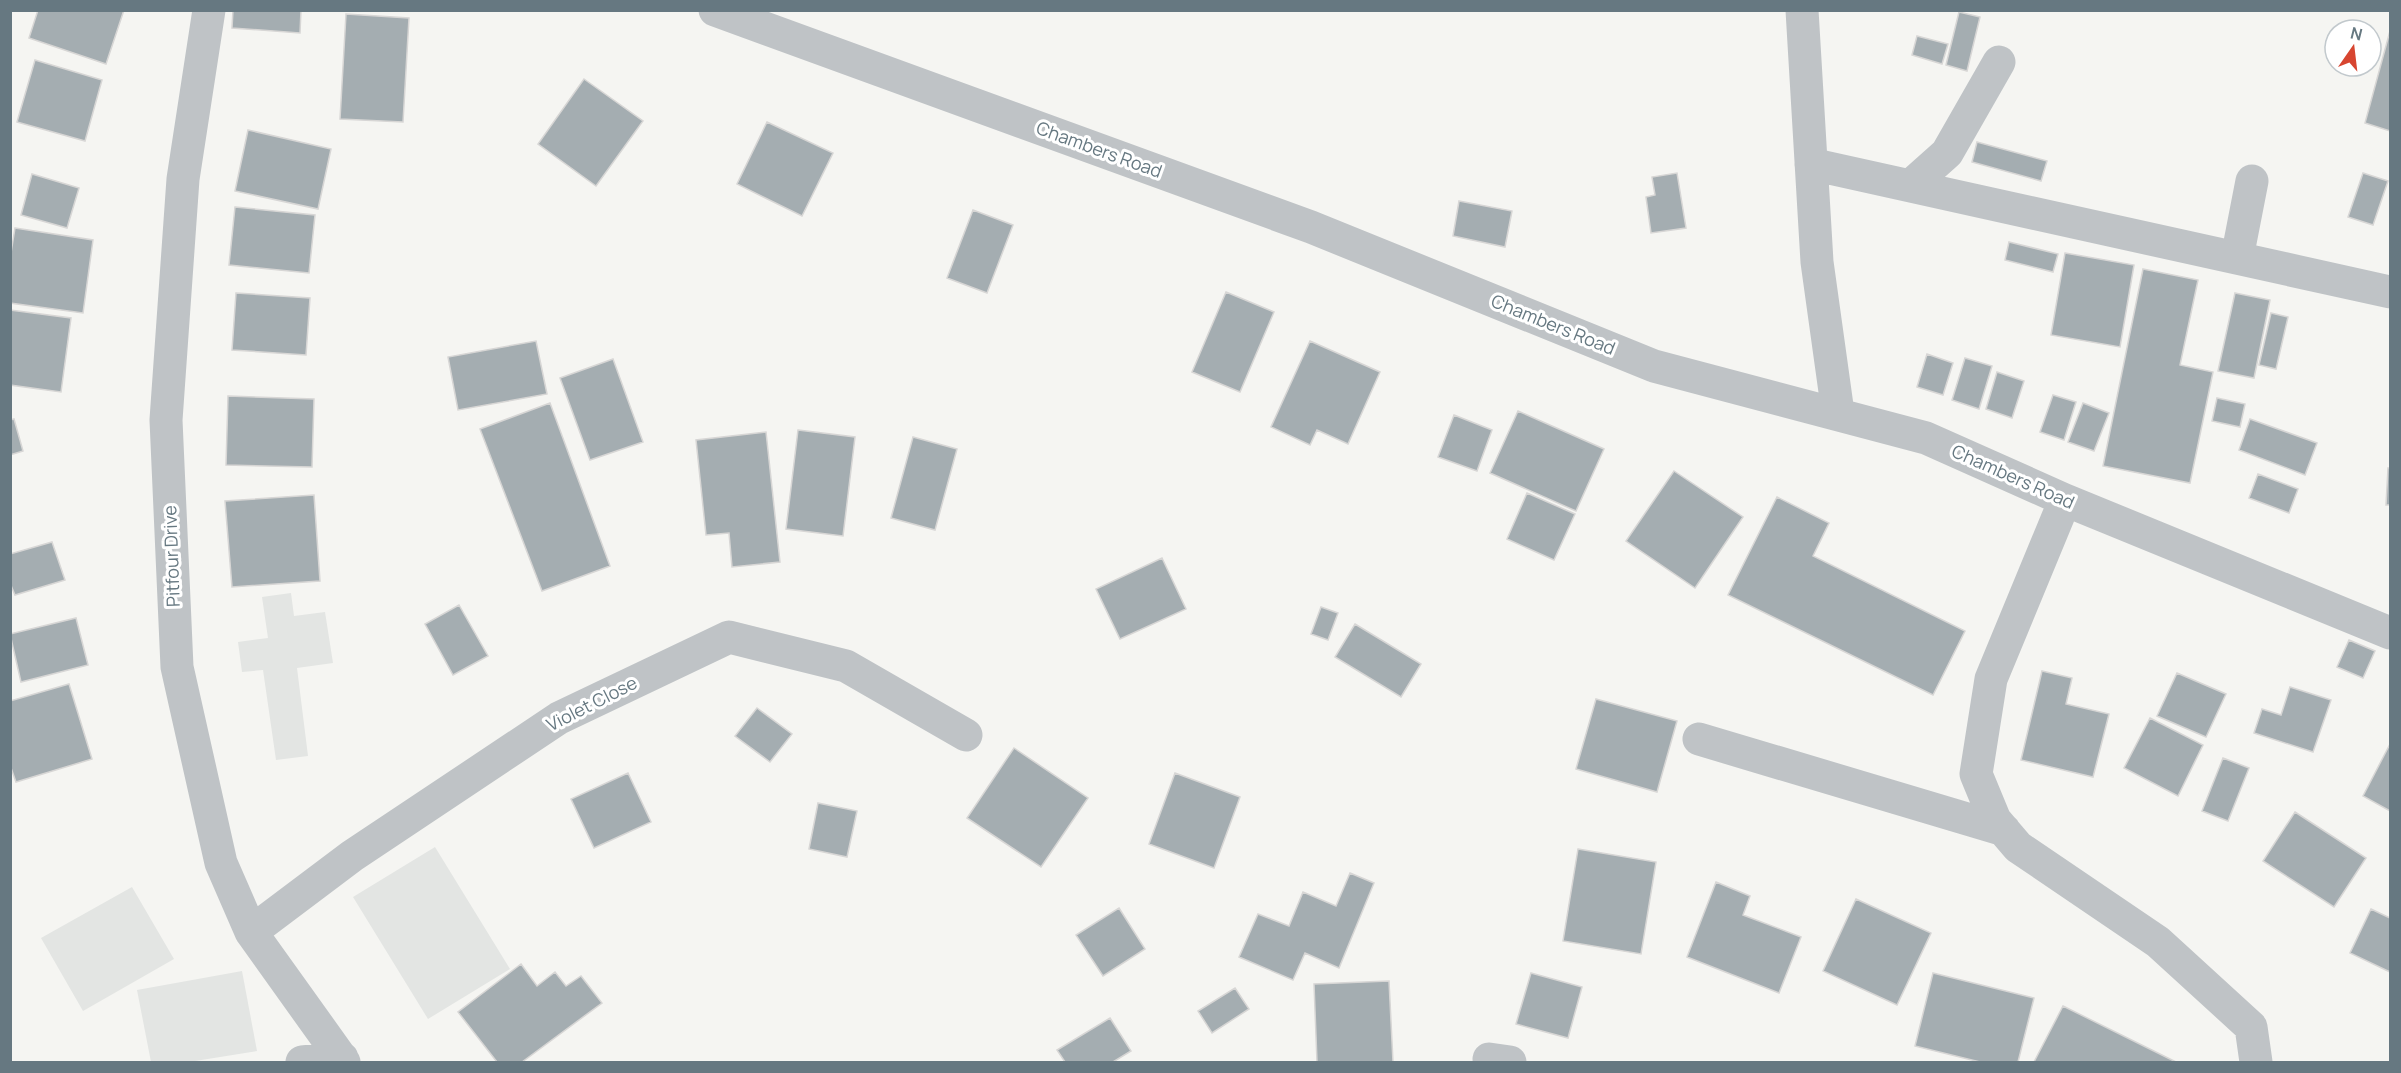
<svg xmlns="http://www.w3.org/2000/svg" width="2401" height="1073" font-family="Manrope,sans-serif">
<style>
.built{fill:#e3e5e3}
.building{fill:#a4adb1;stroke:#d7d6d5;stroke-width:1.5}
.lines{fill:none;stroke-linecap:round;stroke-linejoin:round}
.minor{stroke:#bfc3c6;stroke-width:33}
.labels{text-anchor:middle;stroke-width:6;stroke-linejoin:round;paint-order:stroke}
.street-label{font-size:18px;fill:#667881;stroke:#fff}
</style>
<rect width="100%" height="100%" fill="#f5f5f2"/>
<path class="built" d="M291 593 294 616 325 612 333 663 297 668 308 756 276 760 263 670 242 672 238 642 268 638 262 597Z
M435 847 510 969 428 1019 353 897Z
M132 887 174 959 83 1011 41 938Z
M242 971 257 1051 189 1062H151L137 990Z"/>
<path class="building" d="M38 10H124L106 64 29 38Z
M233 10H301L300 33 232 28Z
M1959 12 1980 17 1967 71 1946 65Z
M346 14 409 18 403 122 340 119Z
M2390 31V131L2365 123Z
M1917 36 1948 44 1942 64 1912 55Z
M35 60 102 80 85 141 17 122Z
M584 79 643 121 596 186 538 144Z
M767 122 833 153 802 216 737 184Z
M248 130 331 149 318 209 235 191Z
M1977 142 2047 161 2041 181 1972 162Z
M1677 173 1686 228 1651 233 1646 197 1655 195 1652 177Z
M2363 173 2388 181 2373 225 2348 217Z
M32 174 79 188 67 228 21 215Z
M1459 201 1512 211 1505 247 1453 236Z
M235 207 315 215 309 273 229 265Z
M973 210 1013 225 987 293 947 278Z
M15 228 93 240 83 313 10 303V259Z
M2009 242 2058 254 2053 272 2005 260Z
M2065 253 2134 265 2120 347 2051 335Z
M2143 269 2198 280 2180 365 2213 372 2190 483 2103 466Z
M1226 292 1274 312 1240 392 1192 372Z
M236 293 310 298 306 355 232 350Z
M2235 293 2270 300 2254 378 2218 371Z
M10 310 71 318 61 392 10 385Z
M2271 313 2288 317 2276 369 2259 365Z
M536 341 547 394 458 410 448 357Z
M1310 341 1380 372 1348 444 1317 430 1310 445 1271 427Z
M1927 354 1953 363 1943 395 1917 387Z
M1965 358 1992 366 1979 409 1952 400Z
M613 359 643 442 590 460 560 378Z
M1997 372 2024 381 2012 418 1986 409Z
M2053 395 2076 402 2064 440 2040 432Z
M228 396 314 399 312 467 226 465Z
M2217 398 2245 404 2240 427 2212 421Z
M550 403 610 566 542 591 480 429Z
M2083 403 2109 413 2094 451 2068 442Z
M1518 411 1604 449 1576 511 1490 473Z
M1454 415 1492 430 1477 471 1438 457Z
M14 419 23 451 10 455V420Z
M2250 419 2317 443 2305 475 2239 450Z
M798 430 855 437 843 536 786 529Z
M766 432 780 562 732 567 729 533 706 535 696 440Z
M913 437 957 449 935 530 891 518Z
M2388 468H2390V505H2386Z
M1674 471 1743 517 1695 588 1626 541Z
M2258 474 2298 489 2289 513 2249 498Z
M1527 493 1575 514 1554 560 1507 539Z
M314 495 320 581 232 587 225 501Z
M1777 497 1829 523 1813 556 1965 631 1933 695 1728 595Z
M52 542 65 580 15 595 10 583V554Z
M1162 558 1186 609 1120 639 1096 589Z
M459 605 488 656 453 675 425 624Z
M1321 607 1338 613 1328 640 1311 634Z
M76 618 88 665 21 682 10 634Z
M1355 624 1421 664 1401 697 1335 657Z
M2349 640 2375 651 2363 678 2337 667Z
M2042 671 2072 678 2066 704 2109 714 2093 777 2021 760Z
M2177 673 2226 694 2206 737 2157 716Z
M69 684 92 759 16 782 10 765V701Z
M2290 687 2331 700 2313 752 2254 733 2262 709 2281 715Z
M1596 699 1677 721 1657 792 1576 769Z
M757 708 792 734 770 762 735 736Z
M2150 718 2203 745 2178 796 2124 768Z
M2390 744V811L2363 796Z
M1014 748 1088 798 1041 867 967 818Z
M2223 758 2249 768 2228 821 2202 811Z
M628 773 651 822 594 848 571 799Z
M1175 773 1240 797 1214 868 1149 844Z
M818 803 857 811 847 857 809 849Z
M2295 812 2366 858 2334 907 2263 861Z
M1578 849 1656 862 1641 954 1563 941Z
M1350 873 1374 883 1339 968 1305 953 1293 980 1239 957 1258 914 1289 926 1303 892 1336 906Z
M1716 882 1750 896 1743 915 1801 937 1779 993 1687 957Z
M1856 899 1931 933 1897 1005 1823 971Z
M1119 908 1145 949 1103 976 1076 935Z
M2371 909 2390 918V972L2350 953Z
M521 964 537 986 555 972 566 986 581 976 602 1003 522 1062H497L458 1012Z
M1531 973 1582 987 1568 1038 1516 1024Z
M1933 973 2034 998 2018 1062H1980L1915 1046Z
M1389 981 1393 1062H1317L1314 984Z
M1235 988 1249 1009 1212 1033 1198 1011Z
M2063 1006 2176 1062H2034Z
M1110 1018 1131 1051 1113 1062H1065L1057 1050Z"/>
<g class="lines">
<path class="minor" d="M209 10 183 179 166 420 177 667 221 863 251 932 344 1062
M715 10 1311 227 1654 366 1926 438 2065 500 2390 633
M1802 10 1817 262 1838 413
M1811 164 2390 292
M1910 186 1947 153 1999 62
M2237 258 2252 181
M2065 500 1991 679 1976 774 1995 820 2018 847 2158 942 2251 1027 2256 1062
M1699 739 2004 830
M251 932 352 856 559 718 729 637 846 666 966 735
M1489 1059 1510 1062
M302 1062 342 1058"/>
</g>
<g class="labels">
<g class="street-label">
<text transform="translate(1099 150) rotate(20)" y="6">Chambers Road</text>
<text transform="translate(1553 325) rotate(22)" y="6">Chambers Road</text>
<text transform="translate(2013 477) rotate(24)" y="6">Chambers Road</text>
<text transform="translate(172 556) rotate(-92)" y="6">Pitfour Drive</text>
<text transform="translate(592 704) rotate(-27)" y="6">Violet Close</text>
</g>
</g>
<rect width="2401" height="1073" fill="none" stroke="#667881" stroke-width="24"/>
<g transform="translate(2353 48) rotate(14)"><circle r="28" fill="#ffffff" stroke="#c2c9cd" stroke-width="1.5"/>
<path d="M0-4.5L10 22L0 15L-10 22Z" fill="#d74530"/>
<text y="-9" font-size="16" font-weight="bold" text-anchor="middle" fill="#667881">N</text>
</g>
</svg>
